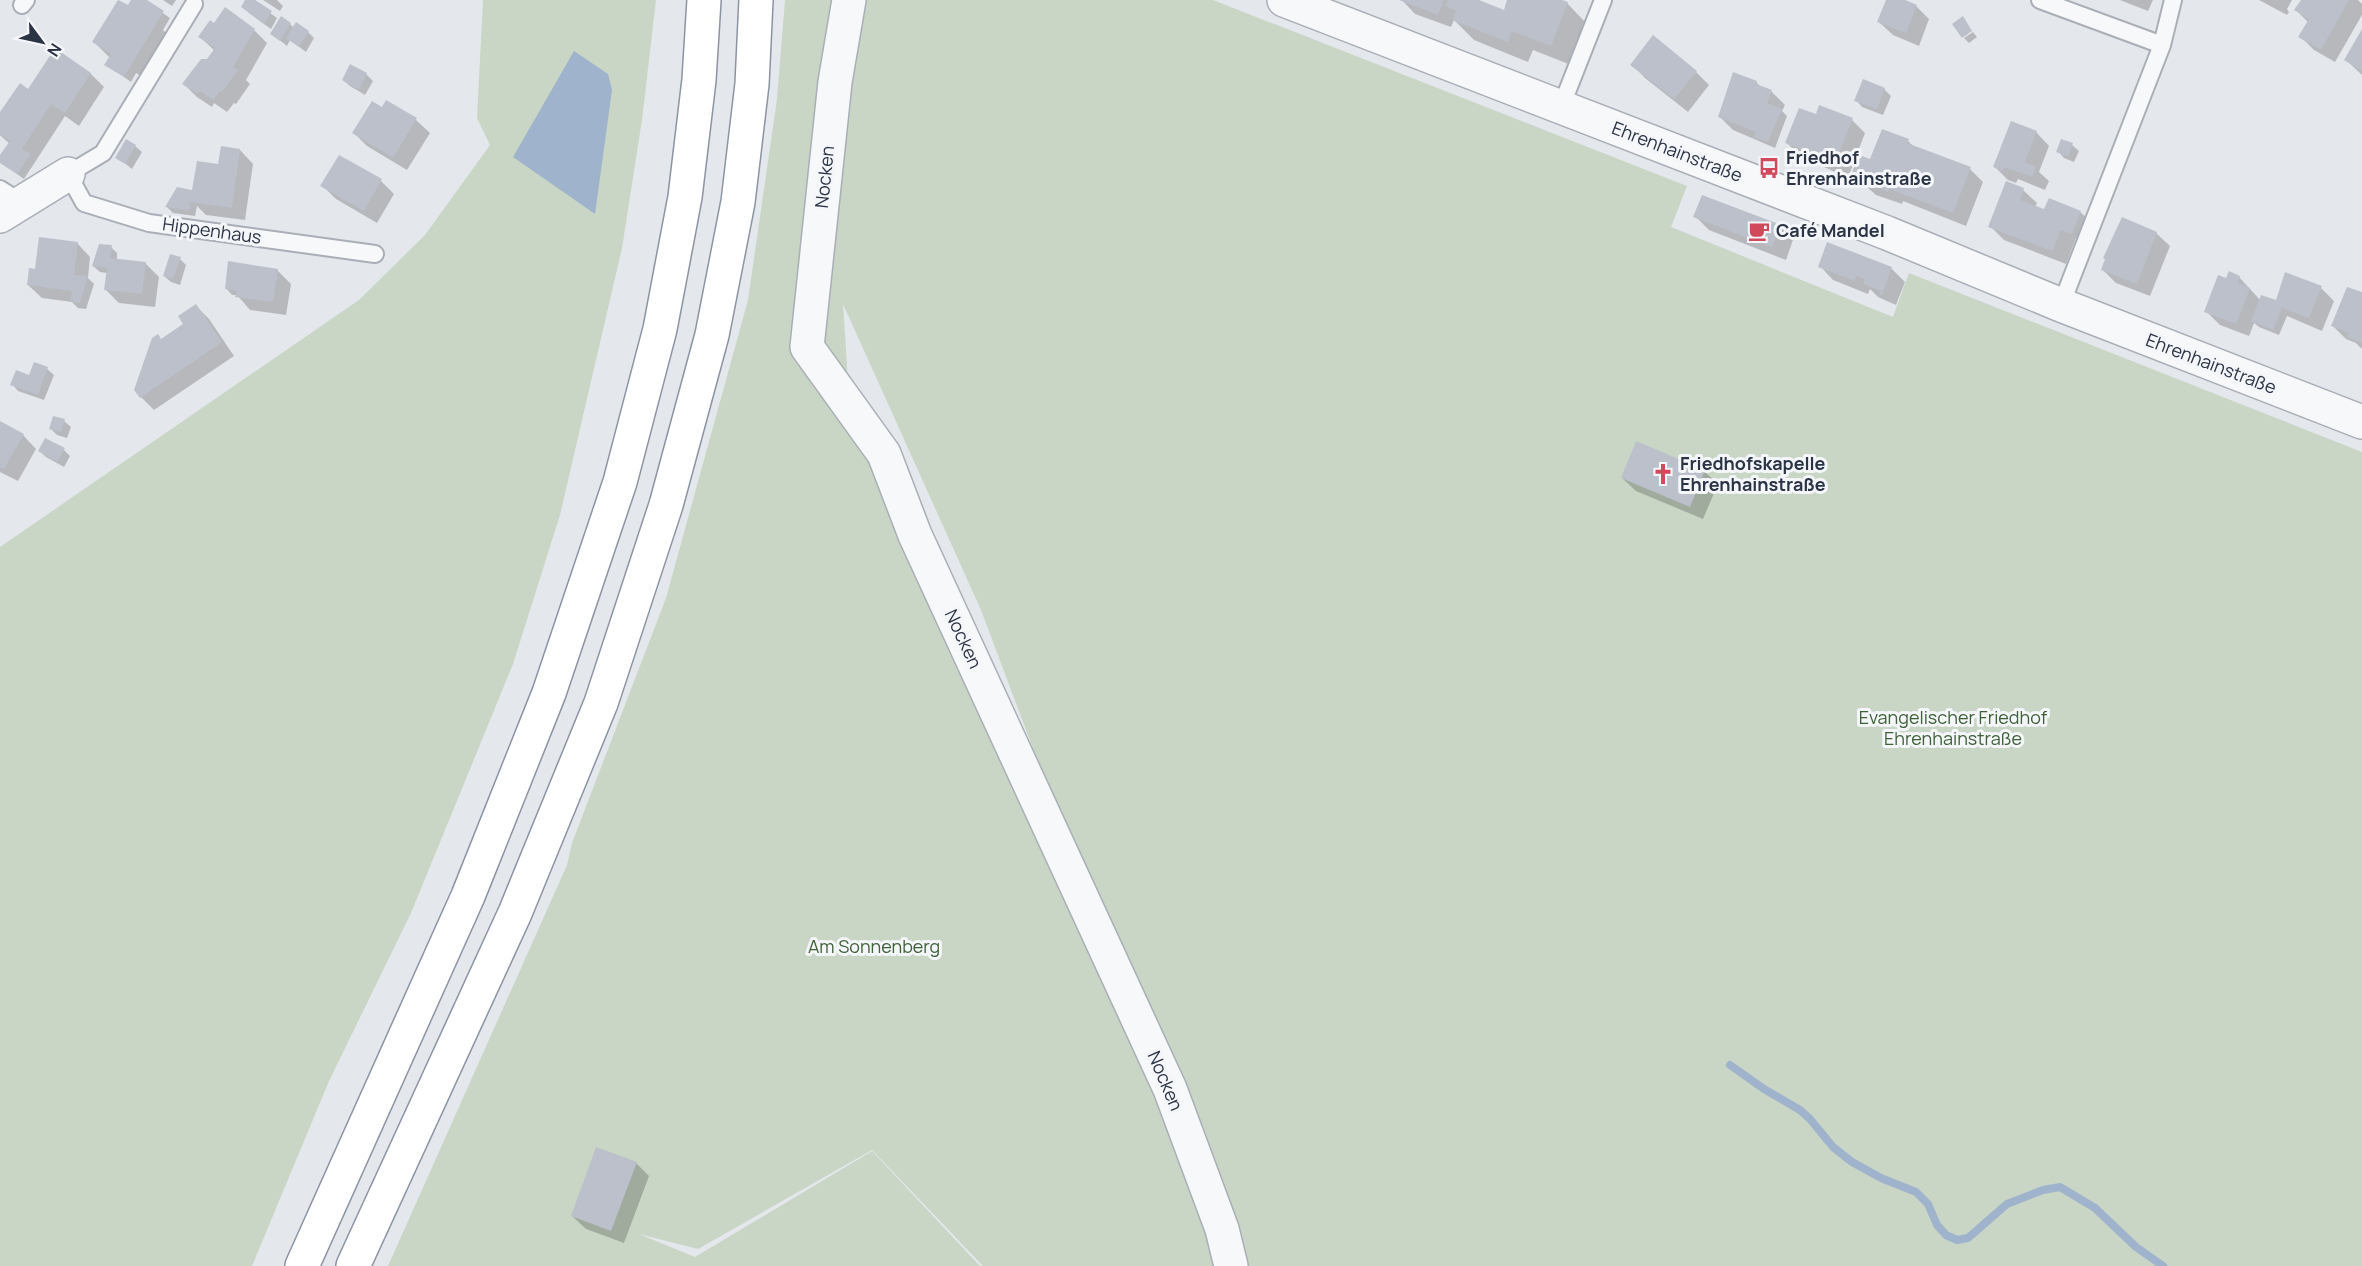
<svg xmlns="http://www.w3.org/2000/svg" width="2362" height="1266" font-family="Manrope,sans-serif">
<style>
.green{fill:#c9d6c5}
.water{fill:#9fb4cc}
.shadow{fill:#0003}
.lines{fill:none;stroke-linecap:round;stroke-linejoin:round}
.stream{stroke:#9fb4cc;stroke-width:8}
.building{fill:#bbc0ca}
.service-casing{stroke:#a9aeb7;stroke-width:20}
.minor-casing{stroke:#a9aeb7;stroke-width:36}
.motorway-casing{stroke:#8b94a3;stroke-width:36}
.service{stroke:#f7f8fa;stroke-width:16}
.minor{stroke:#f7f8fa;stroke-width:33}
.motorway{stroke:#fff;stroke-width:33}
.labels{text-anchor:middle;stroke-width:6;stroke-linejoin:round;paint-order:stroke}
.street-label{font-size:18px;fill:#2b3445;stroke:#f4f6f9}
.poi-label{font-size:18px;font-weight:bold;fill:#2b3445;stroke:#f4f6f9;text-anchor:start}
.park-label{font-size:18px;fill:#3f6138;stroke:#f4f6f9}
</style>
<rect width="100%" height="100%" fill="#e4e7ec"/>
<path class="green" d="M483 0H656L642 120 622 248 560 515 513 664 411 913 329 1081 252 1266H0V547L359 300 425 235 490 145 477 118Z
M785 0H1213L1687 186 1671 227 1893 317 1909 273 2362 452V1266H1234L1059 818 981 610 843 304 851 429 855 425 1165 1095 1223 1266H983L872 1150 698 1249 639 1234 695 1257 872 1151 980 1266H388L567 865 572 843 666 598 748 300 777 99Z"/>
<path class="water" d="M574 51 608 74 612 90 595 214 513 157Z"/>
<path class="shadow" d="M133 0H144L170 18 163 30 170 37 144 78 136 73 131 82 106 64 110 58 94 42 120 1 129 6Z
M163 0H176L172 6Z
M247 0H252L277 18 271 29 249 13Z
M263 0H277L283 6 280 11Z
M1402 0H1475L1505 12 1509 0H1558L1567 3 1587 24 1571 65 1533 50 1528 62 1474 40 1454 20 1451 27 1415 14Z
M1888 0H1900L1916 6 1929 19 1919 46 1893 35 1879 22Z
M2120 0H2153L2148 11Z
M2259 0H2292L2287 9 2289 12 2287 15Z
M2302 0H2358L2362 4V15L2335 62 2314 50 2300 36 2308 22 2296 10Z
M290 24 294 28 308 32 314 38 306 52 290 40 287 46 272 34Z
M214 25 254 30 267 43 246 80 250 84 236 104 234 103 227 112 214 103 212 107 197 97 184 84 208 61 215 51 200 37Z
M1973 32 1977 37 1969 43 1964 38Z
M2362 32V75L2346 60Z
M55 50 91 74 104 87 79 126 65 116 24 179 0 162V158L10 144 0 135V115L28 91Z
M1632 64 1696 72 1709 85 1688 112 1645 78Z
M366 74 373 81 365 95 350 86 343 80Z
M1756 82 1761 87 1771 91 1785 105 1782 111 1787 116 1775 148 1733 130 1720 117Z
M1884 89 1891 96 1883 115 1862 107 1856 100Z
M387 102 416 120 430 133 407 170 367 146 354 133 382 109Z
M1817 116 1852 120 1865 133 1848 178 1800 156 1787 143Z
M2036 132 2049 146 2039 172 2049 181 2045 190 2018 179 2016 183 2008 180 1994 166Z
M1908 141 1915 148 1970 169 1983 182 1966 226 1903 201 1902 204 1876 195 1853 175 1871 161Z
M2072 145 2079 151 2074 162 2064 158 2058 151Z
M135 146 142 152 132 169 117 157Z
M240 150 253 164 245 220 206 215 197 206 195 216 173 213 167 207 194 191 219 166Z
M381 181 394 194 377 223 336 199 322 185Z
M2023 190 2037 203 2035 207 2045 211 2080 212 2087 218 2079 240 2076 238 2066 264 2004 240 1990 226Z
M1695 216 1780 226 1793 240 1786 260 1709 230Z
M2156 233 2170 246 2150 296 2116 283 2103 270Z
M77 243 90 257 88 278 94 284 86 309 78 308 72 302 42 298 28 285 37 271Z
M1828 244 1892 269 1905 282 1896 305 1878 297 1870 289 1868 294 1833 280 1820 266Z
M111 247 117 253V260L145 263 159 277 155 307 119 303 105 289 107 273 100 272 93 266Z
M180 259 186 265 180 285 171 282 164 276Z
M277 270 291 284 286 315 250 310 237 295H232L226 288Z
M2239 277 2261 301 2276 302 2321 288 2334 301 2322 331 2287 316 2279 335 2259 327 2254 323 2249 336 2220 325 2206 311 2227 280Z
M2362 294V349L2356 343 2346 339 2333 326Z
M196 306 209 319 234 356 154 410 141 397 162 340 185 324Z
M47 369 54 375 44 400 18 391 12 384Z
M64 421 71 427 67 438 57 435 51 429Z
M0 423 23 435 36 449 18 481 0 472Z
M64 450 70 456 64 467 46 457 40 451Z
M1704 471 1718 484 1703 519 1636 491 1622 478Z
M636 1163 649 1176 624 1243 586 1229 572 1216Z"/>
<g class="lines">
<path class="stream" d="M1730 1065 1764 1089 1800 1110 1810 1119 1833 1147 1852 1162 1881 1178 1916 1192 1928 1204 1937 1225 1946 1235 1957 1240 1968 1238 2007 1204 2043 1190 2060 1187 2095 1208 2136 1247 2163 1266"/>
</g>
<path class="building" d="M118 0 128 5 131 0H147L164 11 124 77 104 65 111 54 92 42Z
M245 0H255L272 11 264 24 241 7Z
M1399 0H1444L1438 15Z
M1448 0H1479L1504 10 1507 0H1562L1568 2 1551 46 1512 31 1508 42 1452 20 1456 11 1445 6Z
M1886 0H1905L1917 5 1906 33 1877 22Z
M2301 0H2349L2321 50 2298 37 2309 19 2294 10Z
M225 7 255 29 233 67 238 70 222 92 220 91 213 100 200 91 198 94 182 84 201 59H207L215 48 198 37 210 20 214 23Z
M281 16 291 23 280 41 270 34Z
M1963 16 1972 31 1962 38 1952 24Z
M296 22 309 31 299 47 286 38Z
M2362 29V71L2344 60Z
M1653 35 1697 71 1674 99 1630 65Z
M55 48 91 73 65 113 51 104 22 149 31 154 17 174 0 163V155L10 141 0 134V112L20 83 28 89Z
M350 64 367 73 359 90 342 80Z
M1733 72 1757 81 1756 84 1772 90 1767 103 1782 109 1768 142 1754 137 1756 132 1718 117Z
M1863 79 1885 88 1877 109 1854 101Z
M386 100 417 118 393 158 352 133 372 101 382 107Z
M1819 105 1853 118 1834 165 1815 158 1816 155 1785 143 1799 108 1816 114Z
M2011 121 2037 131 2025 162 2036 167 2032 177 2004 167 2003 171 1993 167Z
M1882 129 1909 139 1907 143 1971 167 1953 213 1889 189 1888 192 1851 175 1859 155 1870 159Z
M126 139 136 145 125 164 115 158Z
M2061 139 2073 143 2068 157 2056 152Z
M221 146 240 149 232 208 190 202 189 210 165 207 177 187 192 190 197 161 218 164Z
M339 155 382 179 364 211 320 186Z
M2006 181 2024 188 2020 200 2044 209 2049 198 2081 211 2072 234 2061 230 2052 251 1988 227Z
M1702 195 1781 225 1772 247 1693 217Z
M2122 217 2157 232 2137 284 2101 270 2105 259 2103 258Z
M39 237 78 242 74 275 88 276 80 303 70 302 72 291 27 285 29 268 35 269Z
M1827 242 1892 267 1882 295 1879 294 1881 291 1863 284 1865 279 1856 276 1855 281 1818 267Z
M99 244 112 245 110 258 146 262 142 294 104 290 107 268 92 266Z
M170 254 181 257 173 279 163 276Z
M228 261 278 269 273 302 235 297 237 291 225 289Z
M2229 271 2240 276 2238 283 2250 288 2236 324 2204 312 2218 275 2226 278Z
M2285 272 2322 286 2309 318 2282 308 2273 330 2251 321 2261 295 2276 300Z
M2347 287 2362 292V343L2347 337 2349 333 2331 326Z
M196 304 222 342 140 398 134 390 152 338 158 334 161 339 183 324 178 316Z
M34 362 48 367 38 395 10 385 16 370 29 375Z
M53 416 65 419 61 432 49 429Z
M0 421 24 434 4 469 0 467Z
M45 438 65 448 57 462 38 451Z
M1636 441 1705 470 1690 507 1621 478Z
M596 1147 637 1162 611 1231 571 1216Z"/>
<g class="lines">
<defs>
<path id="service" d="M2040 0 2162 45
M194 4 103 153 68 174 84 203 149 223 375 254
M22 5 26 0
M1561 107 1603 0
M0 189 22 203
M2061 305 2162 45 2173 0"/>
<path id="minor" d="M849 0 835 82 807 347 884 454 915 535 1170 1089 1222 1229 1231 1266
M1284 0 1887 233 2061 305 2362 422
M0 216 68 174"/>
<path id="motorway" d="M302 1266 468 896 549 693 620 482 660 329 685 197 699 80 704 0
M353 1266 515 913 601 703 666 505 712 335 738 202 752 84 756 0"/>
</defs>
<use href="#service" class="service-casing"/>
<use href="#minor" class="minor-casing"/>
<use href="#motorway" class="motorway-casing"/>
<use href="#service" class="service"/>
<use href="#minor" class="minor"/>
<use href="#motorway" class="motorway"/>
</g>
<defs>
<symbol id="bus-bare" viewBox="-9 -9 18 18"><path d="M-5-6H5V4H4V6H2V4H-2V6H-4V4H-5ZM-3.5-4V0h7V-4ZM-3.5 1.2v1.5H-2V1.2ZM2 1.2v1.5H3.5V1.2Z" fill="#d1495b" stroke="#f4f6f9" stroke-width="2.5" paint-order="stroke"/></symbol>
<symbol id="cafe-bare" viewBox="-9 -9 18 18"><path d="M-5.5-4.5H6V0H3Q3 3.5 0 3.5H-2.5Q-5.5 3.5-5.5 0ZM3-3.2v2h1.7v-2ZM-6 4.5H4V6H-6Z" fill="#d1495b" stroke="#f4f6f9" stroke-width="2.5" paint-order="stroke"/></symbol>
<symbol id="church-bare" viewBox="-9 -9 18 18"><path d="M-1.2-6h2.4v3.5h3.3v2.4h-3.3V6h-2.4V-.1h-3.3v-2.4h3.3Z" fill="#d1495b" stroke="#f4f6f9" stroke-width="2.5" paint-order="stroke"/></symbol>
</defs>
<g fill-rule="evenodd">
<use href="#bus-bare" x="1754" y="153" width="30" height="30"/>
<use href="#cafe-bare" x="1744" y="216" width="30" height="30"/>
<use href="#church-bare" x="1648" y="459" width="30" height="30"/>
</g>
<g class="labels">
<g class="street-label">
<text transform="translate(1677 152) rotate(21)" y="6">Ehrenhainstraße</text>
<text transform="translate(825 177) rotate(-84)" y="6">Nocken</text>
<text transform="translate(212 231) rotate(8)" y="6">Hippenhaus</text>
<text transform="translate(2211 364) rotate(21)" y="6">Ehrenhainstraße</text>
<text transform="translate(963 639) rotate(65)" y="6">Nocken</text>
<text transform="translate(1165 1081) rotate(67)" y="6">Nocken</text>
</g>
<g class="poi-label">
<text x="1786" y="164">Friedhof<tspan x="1786" dy="21">Ehrenhainstraße</tspan></text>
<text x="1776" y="237">Café Mandel</text>
<text x="1680" y="470">Friedhofskapelle<tspan x="1680" dy="21">Ehrenhainstraße</tspan></text>
</g>
<g class="park-label">
<text x="1953" y="724">Evangelischer Friedhof<tspan x="1953" dy="21">Ehrenhainstraße</tspan></text>
<text x="874" y="953">Am Sonnenberg</text>
</g>
</g>
<g transform="translate(42 42) rotate(123)" stroke="#f4f6f9" stroke-width="4.5" paint-order="stroke">
<path d="M0-4.5L10 22L0 15L-10 22Z" fill="#2b3445"/>
<text y="-9" font-size="16" font-weight="bold" text-anchor="middle" fill="#2b3445">N</text>
</g>
</svg>
